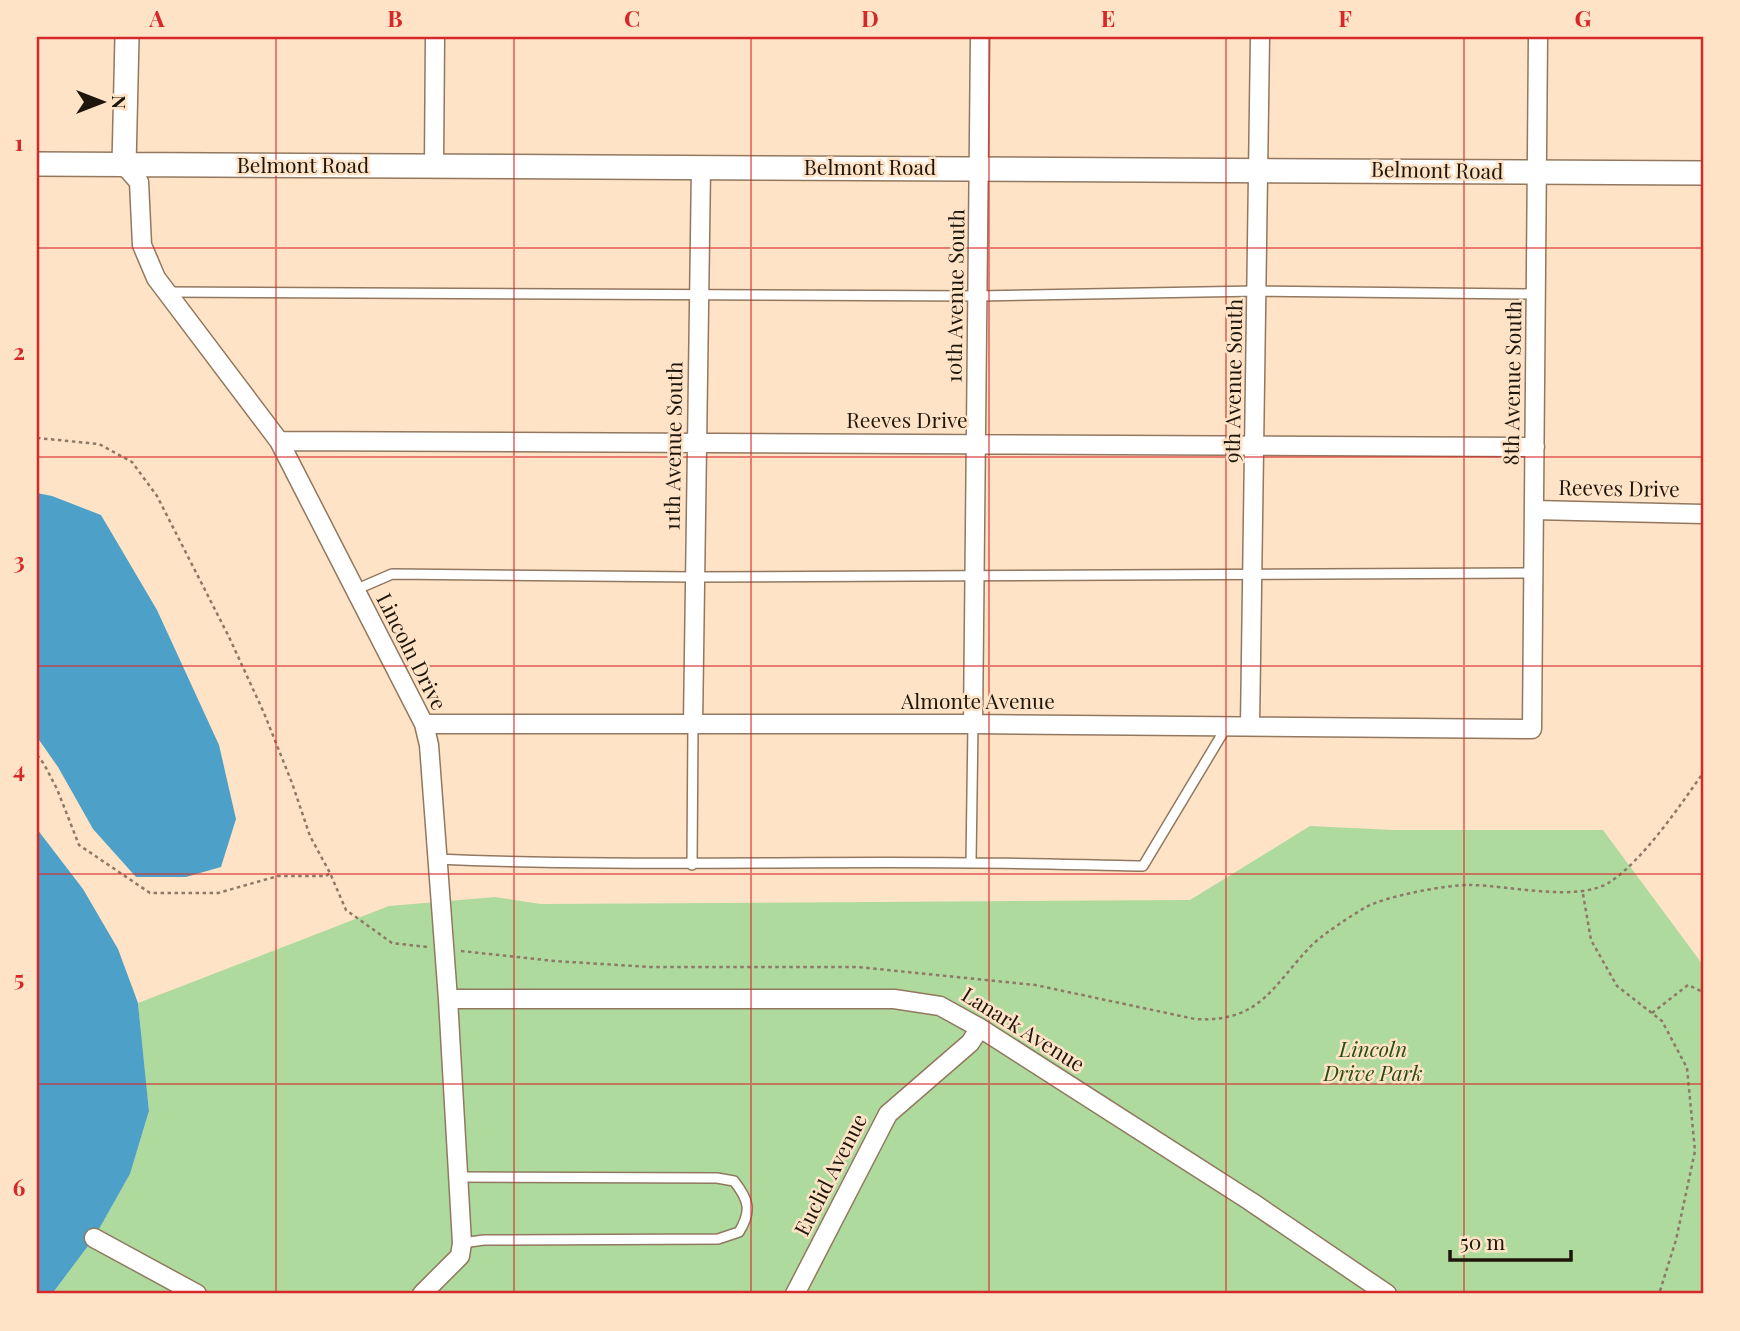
<svg xmlns="http://www.w3.org/2000/svg" width="1740" height="1331" font-family="'Playfair Display',serif">
<style>
.green{fill:#afda9e}
.water{fill:#4da1c8}
.lines{fill:none;stroke-linecap:round;stroke-linejoin:round}
.service-casing{stroke:#91785f;stroke-width:12}
.minor-casing{stroke:#91785f;stroke-width:21}
.tertiary-casing{stroke:#91785f;stroke-width:26}
.path{stroke:#8c7966;stroke-width:2.5;stroke-dasharray:3.5 3.5;stroke-linecap:butt}
.service{stroke:#fff;stroke-width:9}
.minor{stroke:#fff;stroke-width:18}
.tertiary{stroke:#fff;stroke-width:23}
.grid{fill:none;stroke:#d62828;stroke-width:2;stroke-opacity:0.55}
.labels{text-anchor:middle;stroke-width:5;stroke-linejoin:round;paint-order:stroke}
.street-label{font-size:21px;fill:#1f160b;stroke:#ffe3c7}
.park-label{font-size:21px;font-style:italic;fill:#264f0e;stroke:#ffe3c7}
.neatline{fill:none;stroke:#d62828;stroke-width:2.5}
.grid-label{font-size:23px;text-anchor:middle;font-weight:bold;fill:#d62828}
</style>
<rect width="100%" height="100%" fill="#ffe3c7"/>
<path class="green" d="M1310 826 1394 830H1603L1703 965V1294H52L94 1238 130 1174 149 1111 138 1003 389 906 495 897 541 904 1190 900Z"/>
<path class="water" d="M37 493 52 496 101 515 157 610 219 745 236 819 221 867 186 877H136L93 829 58 767 37 737Z
M37 829 83 889 118 949 138 1003 149 1111 130 1174 94 1238 52 1294H37Z"/>
<g class="lines">
<defs>
<path id="service" d="M167 292 978 296 1258 291 1537 294
M355 590 392 574 695 577 1533 573
M437 859C616 867 794 861 973 863 1030 863 1086 865 1143 866L1227 726
M971 863 973 724
M692 865 693 724
M458 1177 717 1178 734 1181C749 1200 752 1211 739 1232L718 1239 484 1240 462 1243"/>
<path id="minor" d="M124 165 139 182 142 245 156 278 279 441 424 724 429 745 448 999 462 1243 460 1256 422 1294
M434 166 435 37
M279 441 1535 447
M1534 510 1703 514
M424 724H973L1532 729 1538 37
M693 724 701 168
M973 724 980 37
M1250 726 1260 37
M448 999H894L940 1006 980 1028 1250 1201 1387 1294
M94 1238 197 1294
M795 1294 888 1114 970 1043 980 1028"/>
<path id="tertiary" d="M37 164 1703 173
M124 165 127 37"/>
</defs>
<use href="#service" class="service-casing"/>
<use href="#minor" class="minor-casing"/>
<use href="#tertiary" class="tertiary-casing"/>
<path class="path" d="M37 438 99 444 132 462 157 496 229 637 264 713 292 783 310 836 330 873 346 910 392 943 427 947
M37 755 44 764 57 789 79 845 150 893H218L278 876H326L330 873
M1583 894 1591 940 1617 986 1662 1021 1687 1068 1695 1151 1676 1240 1659 1294
M461 951 554 961 650 967H858L1035 985 1195 1019C1262 1023 1273 984 1313 944 1326 932 1351 916 1366 907 1387 896 1445 885 1469 885 1509 885 1577 903 1610 882 1644 859 1679 807 1703 773
M1652 1013 1688 985 1703 992"/>
<use href="#service" class="service"/>
<use href="#minor" class="minor"/>
<use href="#tertiary" class="tertiary"/>
</g>
<path class="grid" d="M276 37V1294M514 37V1294M751 37V1294M989 37V1294M1226 37V1294M1464 37V1294M37 248H1703M37 457H1703M37 666H1703M37 874H1703M37 1084H1703"/>
<g class="labels">
<g class="street-label">
<text x="303" y="173">Belmont Road</text>
<text x="870" y="175">Belmont Road</text>
<text transform="translate(1437 171) rotate(1)" y="7">Belmont Road</text>
<text transform="translate(956 296) rotate(-89)" y="7">10th Avenue South</text>
<text transform="translate(1234 381) rotate(-89)" y="7">9th Avenue South</text>
<text transform="translate(1513 383) rotate(-89)" y="7">8th Avenue South</text>
<text x="907" y="428">Reeves Drive</text>
<text transform="translate(674 446) rotate(-89)" y="7">11th Avenue South</text>
<text transform="translate(1619 489) rotate(1)" y="7">Reeves Drive</text>
<text transform="translate(411 652) rotate(63)" y="7">Lincoln Drive</text>
<text x="978" y="709">Almonte Avenue</text>
<text transform="translate(1023 1030) rotate(32)" y="7">Lanark Avenue</text>
<text transform="translate(831 1175) rotate(-63)" y="7">Euclid Avenue</text>
</g>
<g class="park-label">
<text x="1373" y="1057">Lincoln<tspan x="1373" dy="24">Drive Park</tspan></text>
</g>
</g>
<rect width="1740" height="1331" fill="none" stroke="#ffe3c7" stroke-width="77"/>
<g transform="translate(102 102) rotate(90)" stroke="#ffe3c7" stroke-width="5" paint-order="stroke">
<path d="M0-5L12 26L0 18L-12 26Z" fill="#1f160b"/>
<text y="-10" font-size="19" font-weight="bold" text-anchor="middle" fill="#1f160b">N</text>
</g>
<path d="M1450 1250v10h121v-10" fill="none" stroke="#1f160b" stroke-width="3.5"/>
<text x="1460" y="1250" font-size="21" fill="#1f160b" stroke="#ffe3c7" stroke-width="5" paint-order="stroke">50 m</text>
<rect x="38" y="38" width="1664" height="1254" class="neatline"/>
<g class="grid-label">
<text x="157" y="27">A</text>
<text x="395" y="27">B</text>
<text x="632" y="27">C</text>
<text x="870" y="27">D</text>
<text x="1108" y="27">E</text>
<text x="1345" y="27">F</text>
<text x="1583" y="27">G</text>
<text x="19" y="151">1</text>
<text x="19" y="360">2</text>
<text x="19" y="569">3</text>
<text x="19" y="778">4</text>
<text x="19" y="987">5</text>
<text x="19" y="1196">6</text>
</g>
</svg>
